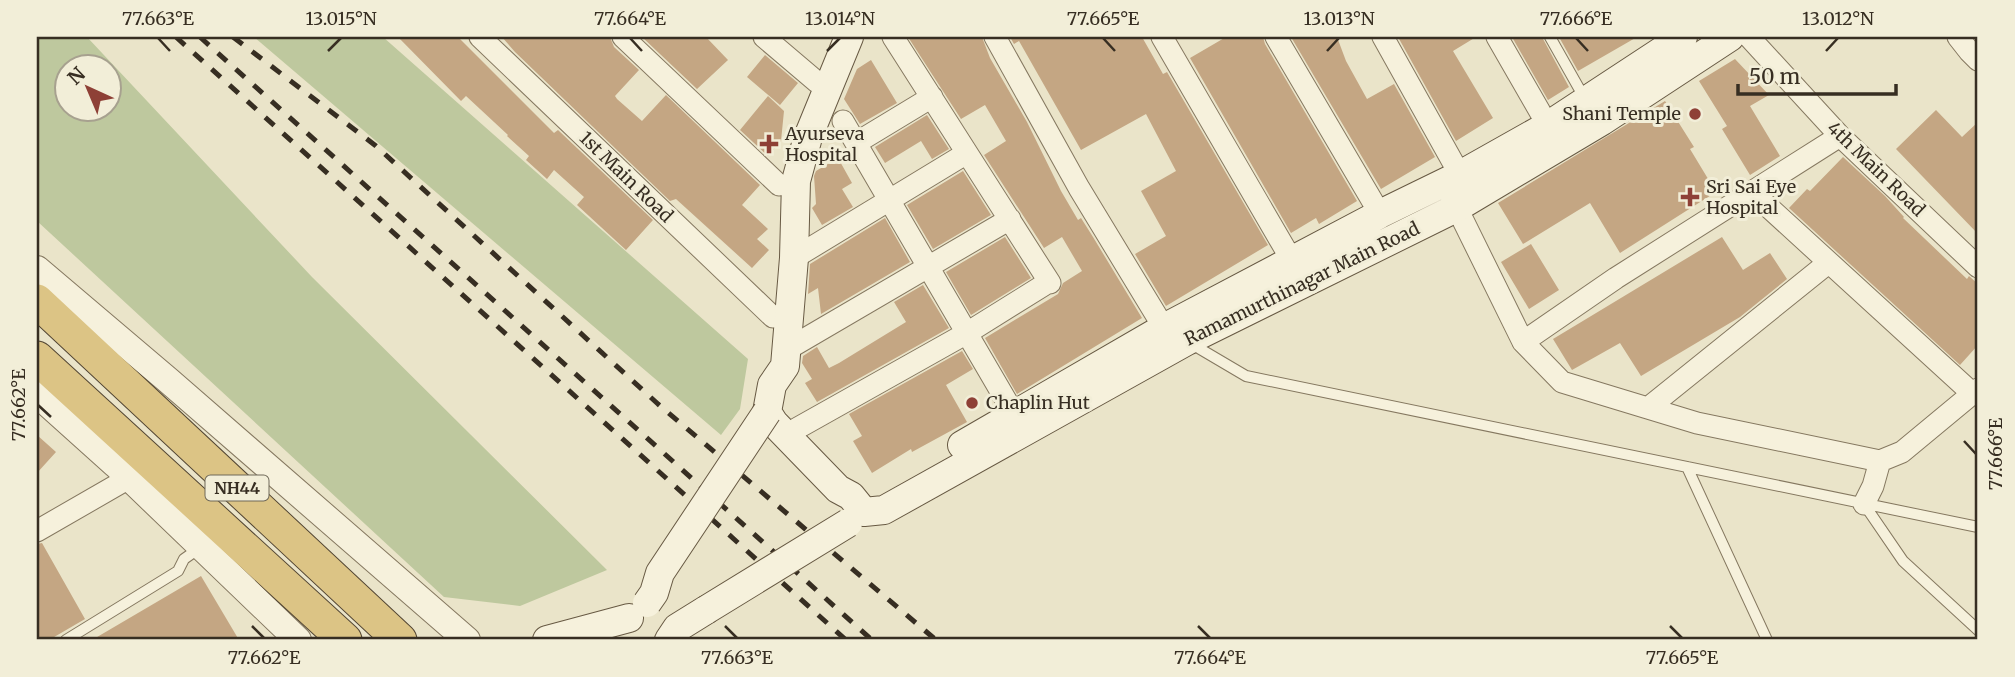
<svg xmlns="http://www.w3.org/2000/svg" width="2015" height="677" font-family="Merriweather,serif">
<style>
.grass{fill:#bec89e;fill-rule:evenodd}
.building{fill:#c4a683}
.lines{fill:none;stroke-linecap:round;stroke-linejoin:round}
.service-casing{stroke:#857860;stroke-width:12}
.minor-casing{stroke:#857860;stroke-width:23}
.tertiary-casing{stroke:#857860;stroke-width:28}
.secondary-casing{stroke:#675943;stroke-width:30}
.trunk-casing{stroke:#534633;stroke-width:35}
.service{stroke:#f6f1dc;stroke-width:10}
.minor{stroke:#f6f1dc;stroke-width:21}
.tertiary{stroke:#f6f1dc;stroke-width:26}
.secondary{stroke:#f6f1dc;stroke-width:28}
.trunk{stroke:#dcc485;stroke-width:33}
.rail{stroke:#372e22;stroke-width:5;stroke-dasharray:12 12;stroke-linecap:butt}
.secondary-bridge-casing{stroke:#675943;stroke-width:30;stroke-linecap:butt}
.secondary-bridge{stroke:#f6f1dc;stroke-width:28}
.ticks{fill:none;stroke:#372e22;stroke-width:2.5}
.poi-dot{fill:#8e4036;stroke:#f2eed8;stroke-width:2.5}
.labels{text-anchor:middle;stroke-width:6;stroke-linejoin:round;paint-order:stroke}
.shield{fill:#f2eed8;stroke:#6f6859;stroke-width:2}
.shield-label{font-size:16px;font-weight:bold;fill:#372e22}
.poi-label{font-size:18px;fill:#372e22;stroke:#f2eed8;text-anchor:start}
.street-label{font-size:18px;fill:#372e22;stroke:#f2eed8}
.neatline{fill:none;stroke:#372e22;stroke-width:2.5}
.ticks-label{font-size:18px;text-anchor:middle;fill:#372e22}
</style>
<rect width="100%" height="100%" fill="#eae4c9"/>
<path class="grass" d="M37 37H87L312 277 607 570 520 606 444 597 37 221ZM66 66H108V108H66Z
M254 37H383L748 359 740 409 721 435Z"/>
<path class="building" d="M398 37H458L554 133 558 130 653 220 626 250 577 205 584 197 554 170 547 179 526 160 529 156 507 136 508 135 466 96 461 101Z
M502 37H610L614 47 639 70 615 96 617 99 642 121 666 95 760 185 742 205 768 229 757 239 769 250 752 268 676 199 670 201 515 52Z
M642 37H706L728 60 697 89Z
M908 37H982L990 58 1027 122 1061 191 1078 220 1081 218 1093 237 1142 318 1017 394 985 338 1058 294 1063 283 1082 271 1062 237 1044 248 984 155 1006 141 985 105 961 119Z
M1010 37H1142L1163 74 1167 72 1268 245 1166 306 1135 254 1166 236 1141 191 1176 171 1146 114 1081 150 1019 41 1014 44Z
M1226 37H1263L1265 44 1357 201 1319 224 1316 218 1291 233 1190 58Z
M1291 37H1337L1346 61 1367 99 1394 84 1435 157 1381 189Z
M1398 37H1476L1453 51 1493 118 1456 141Z
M1512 37H1542L1569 87 1548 100Z
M1559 37H1637L1578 71Z
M765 55 798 83 780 105 747 77Z
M1735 59 1769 95 1750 106 1780 156 1750 175 1722 129 1727 126 1699 81Z
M871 60 897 103 860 124 844 99 857 69Z
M768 96 784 111 781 141 768 156 740 130Z
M1665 101 1694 147 1690 149 1716 192 1620 253 1590 203 1523 244 1498 203Z
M1936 110 1962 137 1978 122V234L1896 149Z
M927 115 949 149 932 159 921 141 885 163 875 147Z
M1843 157 1885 196 1904 217 1903 218 1967 279 1969 276 1978 284V345L1960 365 1789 208 1807 189 1810 191Z
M838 158 852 183 842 189 853 207 822 225 812 208 816 204 814 176 816 171Z
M963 171 991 215 933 249 907 205Z
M885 218 910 262 821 314 818 288 808 294 810 264Z
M1005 237 1031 278 971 315 946 272Z
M1722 237 1743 270 1770 253 1787 279 1740 317 1641 376 1620 343 1572 370 1553 339Z
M1531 244 1559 290 1529 309 1501 262Z
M923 285 949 328 817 402 805 383 812 379 802 363 803 356 817 347 829 368 839 363 906 322 894 302Z
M962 351 973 369 946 385 967 422 912 452 911 449 872 473 853 441 862 436 849 414Z
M37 435 56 452 37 473Z
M42 543 85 619 49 640H37V544Z
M201 576 239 640H92Z"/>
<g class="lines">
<defs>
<path id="service" d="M1550 37 1585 99
M1190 343 1246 376 1978 527
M1687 467 1767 640
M1864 504 1903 561 1978 630
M66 640 178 571 184 559 201 547"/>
<path id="minor" d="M480 37 773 317
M623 37 779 185
M764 37 817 82
M893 37 1050 283
M995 37 1079 188 1164 328
M1162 37 1298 271
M1276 37 1380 214
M1383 37 1460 175
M1497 37 1555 138
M1749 37 1840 136 1978 267
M1958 37 1969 51 1978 60
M843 121 1014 414
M856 143 932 97
M1752 192 1973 394
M1451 196 1523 342 1562 382 1697 423 1880 461 1902 452 1978 389
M794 258 967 153
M1523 342 1616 278 1840 136
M786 350 1010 219
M1648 408 1828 263
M796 429 967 333 1044 285
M1864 504 1873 486 1880 461
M37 531 129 478"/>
<path id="tertiary" d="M37 269 169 381 467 640
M37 394 116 465 298 640"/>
<path id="secondary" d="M849 37 808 137 796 181 794 258 785 366 772 385 767 412 774 423 838 489 851 496 864 512
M962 445 1164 328 1380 214 1460 175 1549 125 1683 37
M864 512 884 510 1187 341 1456 208 1602 121 1730 37
M547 640 629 618
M669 640 677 628 706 610"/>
<path id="trunk" d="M37 301 400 640
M37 358 345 640"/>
</defs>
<use href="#service" class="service-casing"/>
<use href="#minor" class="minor-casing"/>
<use href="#tertiary" class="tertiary-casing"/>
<use href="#secondary" class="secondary-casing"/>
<use href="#trunk" class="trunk-casing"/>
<use href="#service" class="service"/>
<use href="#minor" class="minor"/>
<use href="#tertiary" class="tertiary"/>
<use href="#secondary" class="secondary"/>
<use href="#trunk" class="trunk"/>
<path class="rail" d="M176 37 846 640
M200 37 872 640
M233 37 376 146 658 404 936 640"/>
<defs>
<path id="secondary-bridge" d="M647 603 654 593 660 573 767 412
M706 610 848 523"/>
</defs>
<use href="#secondary-bridge" class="secondary-bridge-casing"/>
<use href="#secondary-bridge" class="secondary-bridge"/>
</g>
<path class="ticks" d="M158 38 170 51M630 38 642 51M1103 38 1115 51M1576 38 1588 51M328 51 341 38M827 51 840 38M1327 51 1339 38M1826 51 1838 38M38 405 51 417M1964 441 1976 454M252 626 264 638M725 626 737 638M1198 626 1210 638M1670 626 1682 638"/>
<g class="poi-dot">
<circle cx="1695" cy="114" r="7"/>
<path d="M765.5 133.5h7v7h7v7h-7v7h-7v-7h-7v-7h7z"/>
<path d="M1686.5 186.5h7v7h7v7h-7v7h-7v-7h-7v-7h7z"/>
<circle cx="972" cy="403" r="7"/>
</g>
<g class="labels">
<rect class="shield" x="205.5" y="475.5" width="63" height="25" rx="5"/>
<g class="shield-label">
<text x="237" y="494">NH44</text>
</g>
<g class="poi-label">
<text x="1681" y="120" text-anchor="end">Shani Temple</text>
<text x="785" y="140">Ayurseva<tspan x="785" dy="21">Hospital</tspan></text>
<text x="1706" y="193">Sri Sai Eye<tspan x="1706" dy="21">Hospital</tspan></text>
<text x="986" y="409">Chaplin Hut</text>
</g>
<g class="street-label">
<text transform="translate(1876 169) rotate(44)" y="6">4th Main Road</text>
<text transform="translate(626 177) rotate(44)" y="6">1st Main Road</text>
<text transform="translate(1302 284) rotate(-26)" y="6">Ramamurthinagar Main Road</text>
</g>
</g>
<rect width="2015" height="677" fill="none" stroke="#f2eed8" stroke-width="77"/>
<g transform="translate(88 88) rotate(316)"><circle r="33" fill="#f2eed8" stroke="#a7a18f" stroke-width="2"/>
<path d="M0-5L12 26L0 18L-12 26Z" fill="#8e4036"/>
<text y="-10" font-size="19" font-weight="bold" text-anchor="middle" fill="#372e22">N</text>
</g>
<path d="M1738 84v10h158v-10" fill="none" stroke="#372e22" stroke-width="3.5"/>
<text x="1749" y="84" font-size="21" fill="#372e22" stroke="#f2eed8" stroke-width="5" paint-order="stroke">50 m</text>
<rect x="38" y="38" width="1938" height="600" class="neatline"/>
<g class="ticks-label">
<text x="158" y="25">77.663°E</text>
<text x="341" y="25">13.015°N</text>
<text x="630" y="25">77.664°E</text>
<text x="840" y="25">13.014°N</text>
<text x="1103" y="25">77.665°E</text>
<text x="1339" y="25">13.013°N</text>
<text x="1576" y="25">77.666°E</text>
<text x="1838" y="25">13.012°N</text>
<text transform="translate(19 405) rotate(-90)" y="6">77.662°E</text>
<text transform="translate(1996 454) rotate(-90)" y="6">77.666°E</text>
<text x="264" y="664">77.662°E</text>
<text x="737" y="664">77.663°E</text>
<text x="1210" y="664">77.664°E</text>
<text x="1682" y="664">77.665°E</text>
</g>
</svg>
